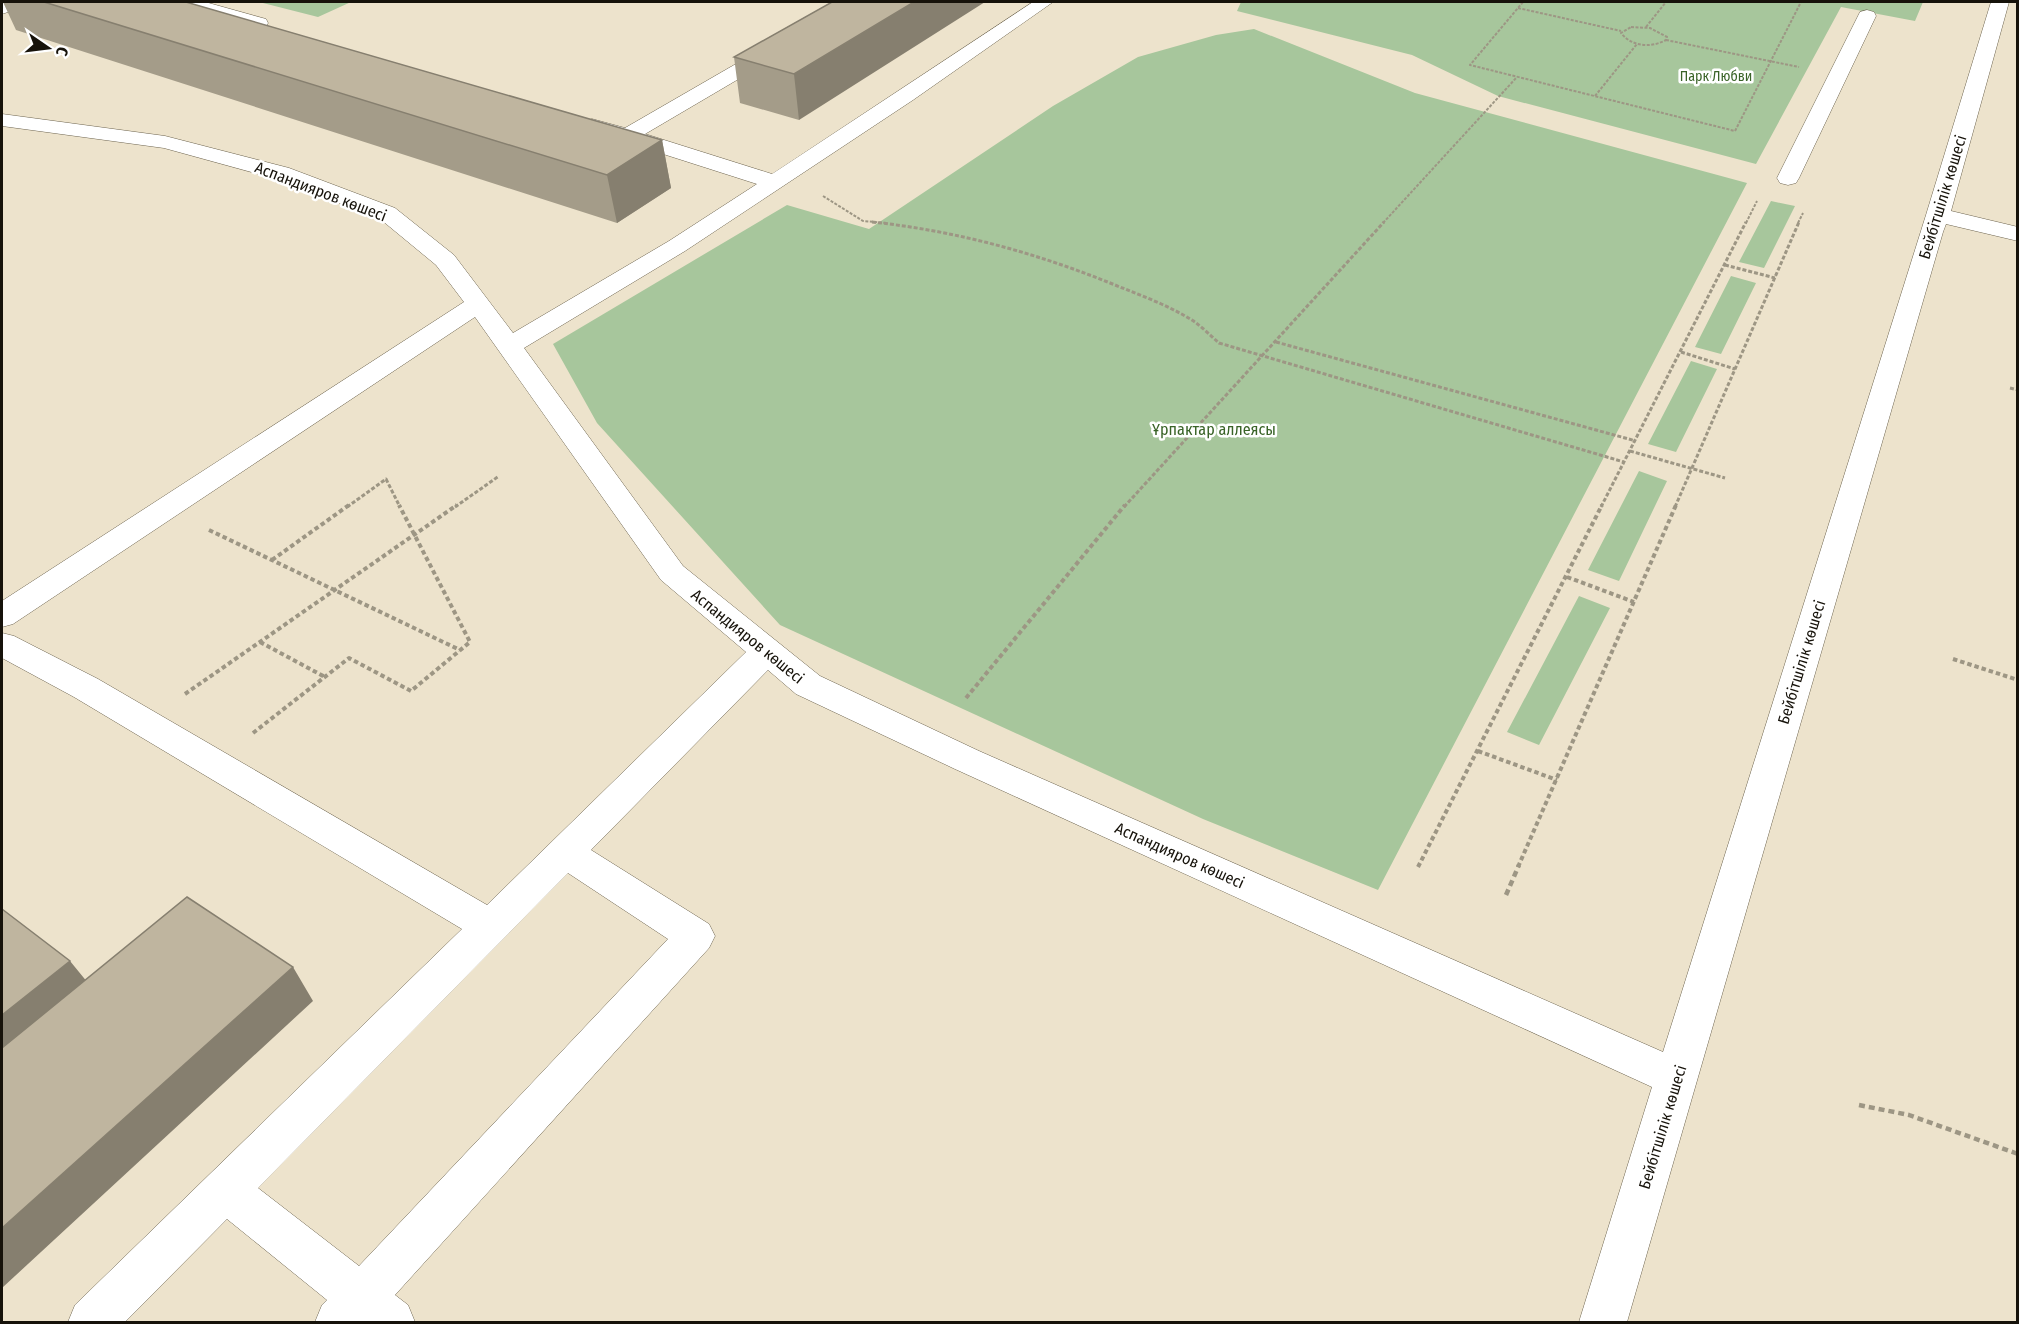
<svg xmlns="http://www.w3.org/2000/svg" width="2019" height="1324" font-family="'Fira Sans Condensed',sans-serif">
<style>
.green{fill:#a7c69c}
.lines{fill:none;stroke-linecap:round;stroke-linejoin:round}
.minor-casing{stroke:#6e6550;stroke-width:1}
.path-far3{stroke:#9d9684;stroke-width:2;stroke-dasharray:3 1.5;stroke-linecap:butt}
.path-far2{stroke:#9d9684;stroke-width:3;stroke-dasharray:4 2;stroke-linecap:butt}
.path-far1{stroke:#9d9684;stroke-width:4;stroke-dasharray:4.5 3;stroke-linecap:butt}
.path{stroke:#9d9684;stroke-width:4.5;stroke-dasharray:6 4;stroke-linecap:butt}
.minor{fill:#fff;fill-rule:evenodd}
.wall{fill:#a49c89}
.shaded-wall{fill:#867f6f}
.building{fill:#bfb59f;stroke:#867f6f;stroke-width:1.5}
.labels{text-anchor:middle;stroke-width:5;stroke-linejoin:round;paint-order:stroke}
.far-park-label{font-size:14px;fill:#396327;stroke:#fff}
.street-label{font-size:16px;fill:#16120a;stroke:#fff}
.park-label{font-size:16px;fill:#396327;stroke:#fff}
</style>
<rect width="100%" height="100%" fill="#ede3cc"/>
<path class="green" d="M259 2H351L318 17Z
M1241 2H1923L1915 21 1841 7 1756 164 1498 96 1412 55 1237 11Z
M1254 29 1415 93 1747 183 1378 890 1203 819 780 625 597 423 553 344 787 205 869 229 1053 106 1138 57 1216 35Z
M1771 201 1795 206 1764 268 1739 262Z
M1731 276 1756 283 1721 354 1695 347Z
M1691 361 1717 369 1676 452 1648 444Z
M1639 471 1667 481 1619 581 1588 570Z
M1579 596 1610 608 1539 745 1507 732Z"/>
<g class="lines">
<defs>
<path id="minor" d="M2 2H29L26 6 2 14Z
M178 2H205L266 19 268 23 266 27 259 29 181 6Z
M1033 2H1053L913 100 685 251 524 348 683 566 820 676 979 751 1663 1052 1926 215 1991 2H2009L1951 211 2018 227V241L1946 224 1943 232 1627 1322H1579L1652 1087 955 769 796 694 768 670 591 850 709 924 715 936 709 948 395 1295 408 1305 415 1322H315L322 1305 327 1300 227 1219 125 1322H68L75 1305 462 929 74 697 2 658V633L14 636 98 679 487 905 746 652 661 580 475 317 13 624 2 627V601L464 302 436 265 379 218 273 178 164 148 2 126V114L165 136 289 168 395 208 454 255 513 333 669 241 757 184 585 129 581 125 585 121 592 119 625 128 767 46H781L784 50 781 54 645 134 772 174ZM568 873 668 939 359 1266 258 1188Z
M1867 10 1874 12 1876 16 1799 178 1796 183 1788 185 1780 183 1777 178 1860 12Z"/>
</defs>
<use href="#minor" class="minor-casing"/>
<path class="path-far3" d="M1523 2 1470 65 1735 131 1801 2
M1518 8 1621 31
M1631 27 1650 28 1667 37 1666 40C1651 48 1632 47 1621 33Z
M1646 27 1666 2
M1666 40 1799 67
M1595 96 1637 44
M823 196 863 221 886 223
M1383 223 1517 77
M1746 223 1757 201
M1798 223 1803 213"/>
<path class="path-far2" d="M872 222C958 231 1040 254 1120 287 1145 297 1172 307 1195 322 1203 328 1211 336 1219 343L1624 462
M1725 265 1775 278
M1276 342 1636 441
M1681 352 1735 369
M2010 388 2018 390
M1630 451 1725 478
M347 507 386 479 400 507
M455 507 499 476
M1124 507 1384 222
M1601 507 1746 222
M1675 507 1799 222"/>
<path class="path-far1" d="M209 530 460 650
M272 560 349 505
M1567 577 1634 602
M260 642 325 677
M1953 659 2018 680
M185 694 457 505
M966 698 1125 505
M253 733 349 658 411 691 470 642 399 505
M1478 751 1557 780
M1418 867 1602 505
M1518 867 1676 505"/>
<path class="path" d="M1506 895 1519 865
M1859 1105 1909 1115 2018 1154"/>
<use href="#minor" class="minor"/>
</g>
<path class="wall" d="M3 2H186L662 140 671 188 617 223 16 30Z
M832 2 799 120 740 103 734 57Z"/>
<path class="shaded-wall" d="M914 2H985L799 120 794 74Z
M662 140 671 188 617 223 607 175Z
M70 961 97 994 2 1071V1015Z
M293 967 313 1001 2 1288V1228Z"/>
<path class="building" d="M44 2H186L662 140 607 175Z
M832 2H914L794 74 734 57Z
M187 897 293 967 2 1228V1048Z
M2 909 70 961 2 1015Z"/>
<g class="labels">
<g class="far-park-label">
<text x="1716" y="81">Парк Любви</text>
</g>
<g class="street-label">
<text transform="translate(321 191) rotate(21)" y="6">Аспандияров көшесі</text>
<text transform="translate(1942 197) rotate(-73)" y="6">Бейбітшілік көшесі</text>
<text transform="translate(748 636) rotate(39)" y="6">Аспандияров көшесі</text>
<text transform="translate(1801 662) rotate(-73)" y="6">Бейбітшілік көшесі</text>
<text transform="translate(1180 855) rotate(24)" y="6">Аспандияров көшесі</text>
<text transform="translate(1662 1127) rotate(-73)" y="6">Бейбітшілік көшесі</text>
</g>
<g class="park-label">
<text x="1214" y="435">Ұрпактар аллеясы</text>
</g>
</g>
<rect width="2019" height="1324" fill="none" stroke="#16120a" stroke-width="6"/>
<g transform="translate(48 48) rotate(104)" stroke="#ffffff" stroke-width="4.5" paint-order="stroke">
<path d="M0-4.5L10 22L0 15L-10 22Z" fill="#16120a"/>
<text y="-9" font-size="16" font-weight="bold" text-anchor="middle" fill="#16120a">С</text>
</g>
</svg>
